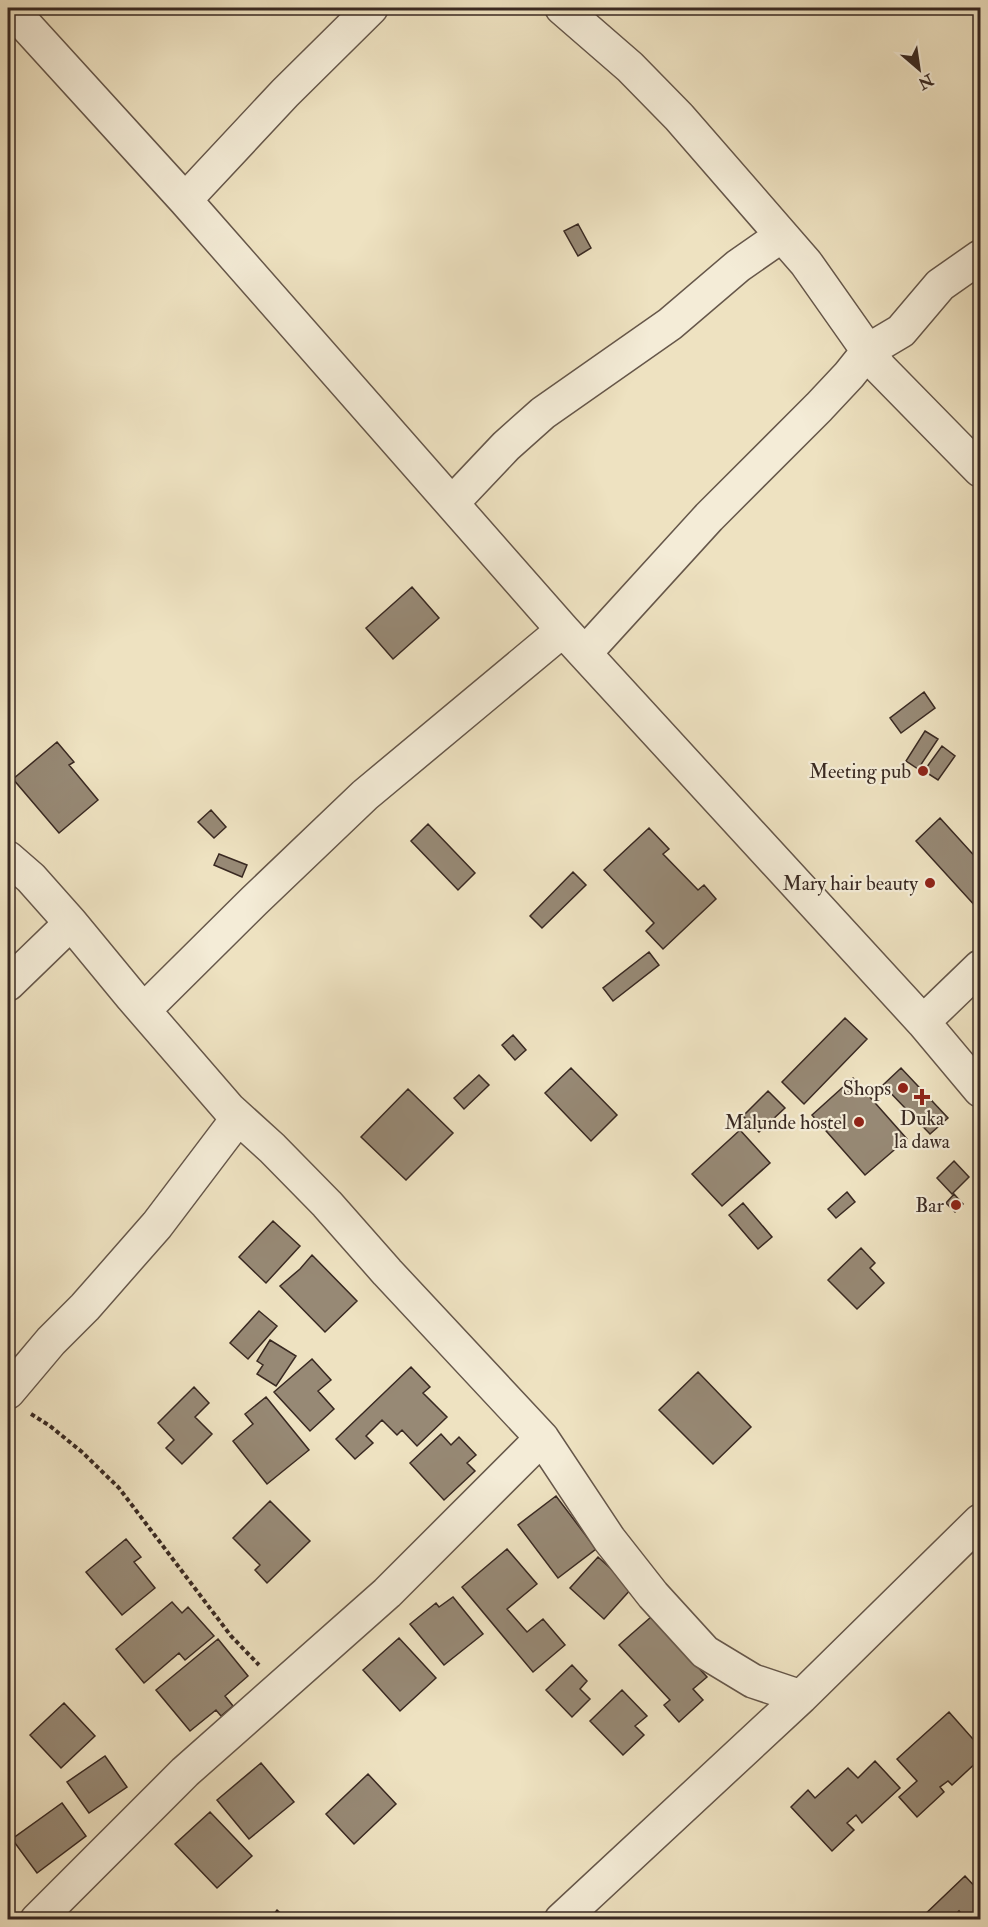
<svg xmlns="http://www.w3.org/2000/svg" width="988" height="1927" font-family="'IM FELL Double Pica',serif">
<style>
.building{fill:#978975;stroke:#392922;stroke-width:1.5}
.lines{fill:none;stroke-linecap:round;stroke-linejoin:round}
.minor-casing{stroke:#66574a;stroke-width:36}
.path{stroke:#392922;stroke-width:4;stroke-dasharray:4.5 3;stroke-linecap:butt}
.minor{stroke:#f4ecd7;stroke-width:33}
.poi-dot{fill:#8f2418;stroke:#f4ecd7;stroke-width:2}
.labels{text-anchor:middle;stroke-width:4.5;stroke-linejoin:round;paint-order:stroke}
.poi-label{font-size:20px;fill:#392922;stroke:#f4ecd7;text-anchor:end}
</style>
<rect width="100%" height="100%" fill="#eee2c1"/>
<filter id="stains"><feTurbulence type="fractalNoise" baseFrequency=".00333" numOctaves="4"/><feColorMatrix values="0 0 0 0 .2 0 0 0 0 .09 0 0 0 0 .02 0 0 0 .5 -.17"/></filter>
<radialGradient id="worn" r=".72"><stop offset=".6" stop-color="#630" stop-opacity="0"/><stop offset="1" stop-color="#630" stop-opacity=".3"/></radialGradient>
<path class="building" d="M578 224 591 248 578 256 564 231Z
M412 587 439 618 393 659 366 628Z
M924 692 935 708 901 733 890 718Z
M925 731 938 739 918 769 906 761Z
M57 742 74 762 69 765 98 800 59 833 13 779Z
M942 746 955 756 938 780 924 771Z
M211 810 226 827 214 838 198 822Z
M940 818 980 862V905L977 908 916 841Z
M428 824 475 873 458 890 411 841Z
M649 828 669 849 663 854 698 890 704 885 716 899 663 949 646 931 654 923 604 870Z
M219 854 247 865 242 877 214 865Z
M573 872 586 885 542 928 530 916Z
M649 952 659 965 613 1001 603 988Z
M845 1018 867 1039 804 1104 782 1082Z
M513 1035 526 1050 515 1060 502 1045Z
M571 1068 617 1115 591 1141 545 1093Z
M901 1068 948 1118 930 1134 883 1085Z
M479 1075 489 1085 464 1109 454 1098Z
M853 1078 907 1139 865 1175 812 1115Z
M408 1089 453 1133 406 1180 361 1137Z
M768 1091 785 1108 759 1132 743 1116Z
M740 1130 770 1163 722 1206 692 1174Z
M954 1161 969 1177 952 1194 937 1178Z
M847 1192 855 1202 836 1218 828 1209Z
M954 1194 963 1204 955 1212 946 1203Z
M743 1203 772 1237 758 1249 729 1215Z
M273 1221 300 1246 266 1283 239 1257Z
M861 1248 875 1263 870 1268 884 1283 857 1309 828 1280Z
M312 1255 357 1301 325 1332 280 1286 300 1269Z
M259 1311 277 1326 248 1359 230 1343Z
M270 1340 296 1356 276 1386 257 1374 263 1365 257 1361Z
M312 1359 331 1380 318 1391 334 1409 310 1431 274 1392Z
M411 1367 430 1387 423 1393 447 1417 417 1446 402 1430 397 1435 382 1420 366 1436 373 1443 355 1459 336 1439Z
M698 1372 751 1427 713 1464 659 1410Z
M194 1387 209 1403 195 1417 212 1434 182 1464 166 1448 174 1440 158 1423Z
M266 1397 309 1450 267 1484 233 1441 253 1424 245 1414Z
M441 1434 451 1445 459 1437 476 1455 467 1463 475 1471 444 1500 410 1463Z
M556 1496 596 1549 558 1578 518 1525Z
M270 1501 310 1541 267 1583 255 1570 260 1565 233 1538Z
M126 1539 141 1557 134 1562 155 1588 122 1615 86 1572Z
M507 1549 537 1584 507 1609 527 1632 543 1619 565 1645 533 1672 462 1587Z
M598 1557 632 1588 604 1619 570 1588Z
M453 1597 483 1634 444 1665 410 1624 436 1603 439 1607Z
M172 1602 182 1613 188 1607 214 1636 185 1660 179 1653 144 1683 116 1649Z
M651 1617 707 1677 693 1689 703 1700 679 1722 664 1705 670 1700 619 1645Z
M399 1638 436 1678 400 1711 363 1670Z
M218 1639 248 1676 225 1696 233 1706 221 1716 216 1710 190 1731 156 1690Z
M572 1665 587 1681 580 1689 590 1699 572 1717 546 1690Z
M622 1690 647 1716 635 1726 644 1735 623 1755 590 1721Z
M64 1703 95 1736 61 1768 30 1735Z
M949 1712 980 1747V1759L952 1785 948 1781 940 1787 944 1792 917 1817 899 1797 917 1781 897 1759Z
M105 1756 127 1787 89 1813 67 1782Z
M875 1761 900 1788 862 1823 856 1815 847 1823 854 1830 832 1851 791 1807 808 1790 815 1798 848 1768 858 1778Z
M261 1763 294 1802 249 1839 217 1800Z
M368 1774 396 1804 354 1844 326 1814Z
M62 1803 86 1836 37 1873 12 1839Z
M210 1812 252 1856 217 1888 175 1844Z
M965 1876 980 1892V1913L974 1920H966L959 1911 950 1920H919Z
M277 1910 288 1920H269Z"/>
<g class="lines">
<defs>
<path id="minor" d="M10 8 185 200 563 630 923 1022 980 1090
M562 8 630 67 679 117 806 263 880 368 980 470
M185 200 285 93 371 8
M452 503 506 446 543 413 670 324 738 266 781 236
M585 653 709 517 819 407 849 375 869 350 901 331 940 285 980 257
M8 858 31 878 71 923 132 997 229 1109 272 1148 327 1204 387 1272 542 1438 609 1539 653 1595 705 1652 753 1681 801 1697
M8 984 71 923
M144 1010 254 901 365 795 563 630
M923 1022 980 967
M8 1392 51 1341 85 1307 157 1225 238 1118
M37 1920 185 1772 387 1593 542 1438
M561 1920 801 1697 980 1521"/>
</defs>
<use href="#minor" class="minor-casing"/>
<path class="path" d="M31 1414 50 1426 82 1452 119 1488 231 1636 259 1665"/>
<use href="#minor" class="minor"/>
</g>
<g class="poi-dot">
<circle cx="923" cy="771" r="6"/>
<circle cx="930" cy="883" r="6"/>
<circle cx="903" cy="1088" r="6"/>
<path d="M919 1088h6v6h6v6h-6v6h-6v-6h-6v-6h6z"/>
<circle cx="859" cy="1122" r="6"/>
<circle cx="956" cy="1205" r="6"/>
</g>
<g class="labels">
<g class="poi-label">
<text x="911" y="778">Meeting pub</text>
<text x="918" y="890">Mary hair beauty</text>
<text x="891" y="1095">Shops</text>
<text x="922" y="1125" text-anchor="middle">Duka<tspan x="922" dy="23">la dawa</tspan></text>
<text x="847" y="1129">Malunde hostel</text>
<text x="944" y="1212">Bar</text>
</g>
</g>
<rect width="988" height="1927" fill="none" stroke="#eee2c1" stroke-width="30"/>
<rect x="9" y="9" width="970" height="1909" fill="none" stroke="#392922" stroke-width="3"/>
<rect x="15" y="15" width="958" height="1897" fill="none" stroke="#392922" stroke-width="1.5"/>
<g transform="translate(919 69) rotate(151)" stroke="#f4ecd7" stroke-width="4.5" paint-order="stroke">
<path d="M0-4.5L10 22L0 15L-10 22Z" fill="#392922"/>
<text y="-9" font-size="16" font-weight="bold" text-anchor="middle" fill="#392922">N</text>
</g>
<rect width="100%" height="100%" filter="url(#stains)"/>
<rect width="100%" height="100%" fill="url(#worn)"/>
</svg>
